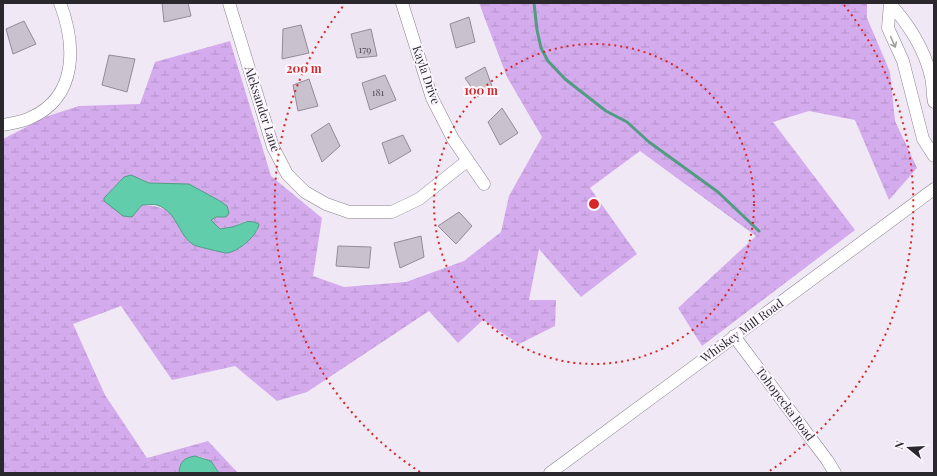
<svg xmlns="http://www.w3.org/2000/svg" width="937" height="476" font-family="'Playfair Display',serif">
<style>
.wetland{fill:url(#wetland-marsh);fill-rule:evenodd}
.water{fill:#62cdaa;stroke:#529c84}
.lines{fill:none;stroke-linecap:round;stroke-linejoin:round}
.stream{stroke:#529c84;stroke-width:3}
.building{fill:#c9c2ce;stroke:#938c97}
.minor-casing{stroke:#88828d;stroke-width:13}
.minor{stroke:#fff;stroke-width:12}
.oneway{stroke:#a09ea0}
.ring{fill:none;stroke:#d62828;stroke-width:2;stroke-dasharray:2 4}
.labels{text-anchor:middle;stroke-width:4;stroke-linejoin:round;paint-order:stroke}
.number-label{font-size:10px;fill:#524e55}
.street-label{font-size:12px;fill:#2b282d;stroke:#fcf7ff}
.centre{fill:#d62828;stroke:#fcf7ff;stroke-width:2}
.ring-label{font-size:12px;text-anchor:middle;font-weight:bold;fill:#d62828;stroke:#fcf7ff;stroke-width:4;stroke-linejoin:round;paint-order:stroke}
</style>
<defs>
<pattern id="wetland-marsh" width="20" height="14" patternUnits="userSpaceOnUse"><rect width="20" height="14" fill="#d4abed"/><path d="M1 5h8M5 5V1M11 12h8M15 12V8" fill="none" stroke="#b693cc"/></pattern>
</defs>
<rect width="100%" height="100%" fill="#f0e8f5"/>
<path class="wetland" d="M479 3H867V18L890 72 895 121 917 168 889 200 855 120 809 111 773 122 855 230 702 346 678 308 756 236 640 151 590 188 637 254 581 297 539 249 529 300H556L555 326 519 344 483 320 458 343 429 311 307 392 277 401 235 366 172 380 121 306 73 324 105 395 147 458 208 441 238 473H219C214 462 207 457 195 456L180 467 179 473H3V139L48 116 79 106 140 104 155 62 230 41 271 176 322 218 313 276 344 287 406 282 464 261 501 232 509 196 542 137 507 77ZM131 175 149 183 189 184 226 217H216L211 220 219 229 234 227 245 221 258 230 245 244 226 253C214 249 195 249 186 238 182 233 180 226 177 221 169 207 156 206 142 205L136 213 104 198 119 182Z"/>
<path class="water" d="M131 175 149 183 189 184 220 201 227 206 229 213 226 217H216L211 220 220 229C224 228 228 228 232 227 245 224 245 218 259 224 258 235 237 253 226 253 224 253 195 246 194 245 178 236 178 212 157 205 153 204 147 205 142 205L132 217 123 216 104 201V198L124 177Z
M195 456 211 461 219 473H179C180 462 183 458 195 456Z"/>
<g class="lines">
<path class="stream" d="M534 3 537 30 541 48 548 61 565 79 606 111 627 122 649 142 718 192 759 231"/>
</g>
<path class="building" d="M162 3H188L191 16 164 22Z
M469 17 475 42 456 48 450 24Z
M24 21 36 44 13 54 6 29Z
M301 25 309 53 282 59 283 29Z
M371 29 377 56 357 58 351 34Z
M109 55 135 59 127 92 102 85Z
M485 67 493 89 478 97 465 78Z
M385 75 396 100 370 110 362 83Z
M309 79 318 106 298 111 293 85Z
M502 108 518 133 500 145 488 122Z
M329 123 340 146 322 162 311 135Z
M403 135 411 151 389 164 382 143Z
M459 212 472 226 456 244 438 226Z
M421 236 424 257 400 268 394 243Z
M338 246 371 247 369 268 336 266Z"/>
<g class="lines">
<defs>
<path id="minor" d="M229 3 273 147 287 174 305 192 326 204 349 212H392L419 199 467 161
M402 3 432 98 453 139 484 184
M890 3 888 28 903 61 923 139 934 156
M890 4C908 23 925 50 931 77 933 85 932 93 934 102
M3 125C12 123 22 122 30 118 78 97 76 45 60 3
M734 336 827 460 835 473
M550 473 934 189"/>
</defs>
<use href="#minor" class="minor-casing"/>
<use href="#minor" class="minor"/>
</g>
<defs><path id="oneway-shaft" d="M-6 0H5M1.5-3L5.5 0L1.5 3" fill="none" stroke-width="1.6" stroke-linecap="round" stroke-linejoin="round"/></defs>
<use class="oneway" href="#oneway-shaft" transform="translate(893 42) rotate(66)"/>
<g class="ring">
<circle cx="594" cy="204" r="160"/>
<path d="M420 472A320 320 0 0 1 344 5M844 5A320 320 0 0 1 768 472"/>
</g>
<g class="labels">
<g class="number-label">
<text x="365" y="53">179</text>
<text x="378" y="96">181</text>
</g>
<g class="street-label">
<text transform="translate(426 75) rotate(71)" y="4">Kayla Drive</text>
<text transform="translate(262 109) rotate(72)" y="4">Aleksander Lane</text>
<text transform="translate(742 331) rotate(-36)" y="4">Whiskey Mill Road</text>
<text transform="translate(785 404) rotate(53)" y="4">Tohopecka Road</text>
</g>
</g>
<circle cx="594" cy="204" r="6" class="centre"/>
<g class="ring-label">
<text x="304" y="73">200 m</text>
<text x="481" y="95">100 m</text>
</g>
<rect width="937" height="476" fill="none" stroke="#2b282d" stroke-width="8"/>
<g transform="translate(909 448) rotate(288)" stroke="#fcf7ff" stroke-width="3" paint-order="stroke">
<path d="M0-3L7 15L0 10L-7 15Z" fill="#2b282d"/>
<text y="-6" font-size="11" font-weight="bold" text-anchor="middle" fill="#2b282d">N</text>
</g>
</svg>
